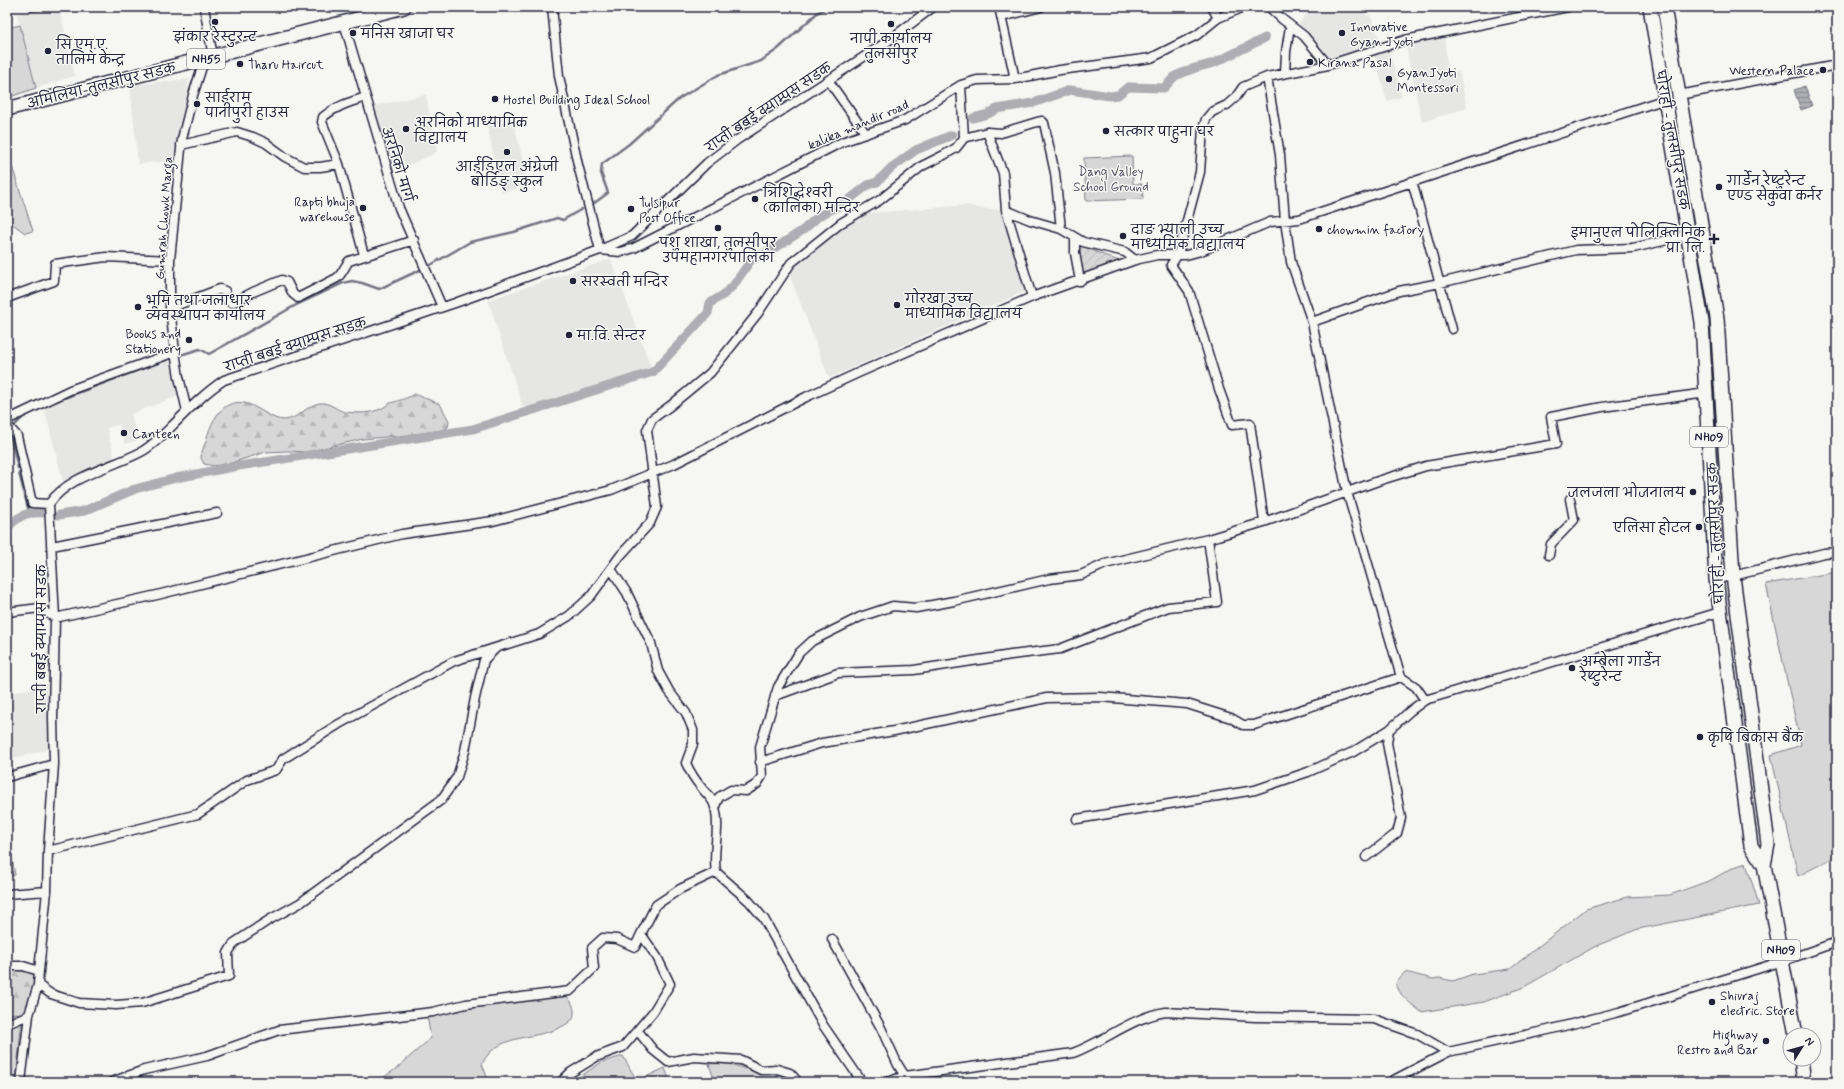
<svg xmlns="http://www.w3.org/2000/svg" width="1844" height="1089" font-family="Mynerve,'Playpen Sans Deva',sans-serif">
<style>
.built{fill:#e6e6e4}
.green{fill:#d7d7d7;stroke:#7c7c89}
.forest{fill:url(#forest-firs);stroke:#7c7c89}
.garden{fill:url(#garden-furrows);stroke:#7c7c89}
.water{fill:url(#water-rules);stroke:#757583}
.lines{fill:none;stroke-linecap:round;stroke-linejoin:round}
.stream{stroke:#757583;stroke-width:2.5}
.canal{stroke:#adadb3;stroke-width:9}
.minor-casing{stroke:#22223b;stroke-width:11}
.primary-casing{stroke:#22223b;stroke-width:16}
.minor{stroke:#f6f6f2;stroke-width:8}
.primary{stroke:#f6f6f2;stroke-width:13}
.poi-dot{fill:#22223b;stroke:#f6f6f2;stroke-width:1.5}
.labels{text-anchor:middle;stroke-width:3;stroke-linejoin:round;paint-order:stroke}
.shield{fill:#f6f6f2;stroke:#626272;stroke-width:1}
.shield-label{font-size:12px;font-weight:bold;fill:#22223b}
.poi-label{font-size:13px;fill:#22223b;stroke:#f6f6f2;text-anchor:start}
.street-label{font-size:13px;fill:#22223b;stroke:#f6f6f2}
.park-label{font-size:13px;fill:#4f4f62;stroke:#f6f6f2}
</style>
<defs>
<pattern id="forest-firs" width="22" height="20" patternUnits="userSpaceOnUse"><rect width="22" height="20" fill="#d7d7d7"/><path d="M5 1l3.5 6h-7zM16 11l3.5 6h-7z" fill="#b8b8b9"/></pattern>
<pattern id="garden-furrows" width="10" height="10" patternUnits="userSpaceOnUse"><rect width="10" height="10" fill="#d7d7d7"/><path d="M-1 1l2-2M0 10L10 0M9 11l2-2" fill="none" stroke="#b8b8b9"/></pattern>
<pattern id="water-rules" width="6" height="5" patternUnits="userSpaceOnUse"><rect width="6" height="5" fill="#adadb3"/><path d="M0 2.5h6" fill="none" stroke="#8c8c93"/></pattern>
</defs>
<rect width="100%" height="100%" fill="#f6f6f2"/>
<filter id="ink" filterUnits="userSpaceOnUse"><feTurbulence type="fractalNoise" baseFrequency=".025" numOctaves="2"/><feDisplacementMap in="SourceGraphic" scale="8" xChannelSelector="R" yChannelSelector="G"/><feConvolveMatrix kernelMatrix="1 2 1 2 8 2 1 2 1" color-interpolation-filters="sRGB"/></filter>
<g filter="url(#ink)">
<path class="built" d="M59 7 75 76 36 88 17 14Z
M1311 7H1362L1366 16 1370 15 1381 42 1328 59 1299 24Z
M1444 35 1448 73 1459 71 1467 108 1422 122 1405 43Z
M1389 50 1402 97 1387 101 1374 55Z
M189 79 175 161 138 164 130 85Z
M426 95 437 152 405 167 402 162 390 169 373 106Z
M511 111 529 186 502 192 485 117Z
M968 205 977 208 1003 210 1028 290 829 378 788 271 836 228 868 209 870 213Z
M611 259 652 370 524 410 488 300Z
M170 359 178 396 131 414 138 440 125 444 119 425 107 428 115 461 64 485 44 407Z
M47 684 50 749 7 760V694Z"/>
<path class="green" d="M28 7H55L30 12Z
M20 25 36 88 7 98V28Z
M7 151 33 231 25 233 7 220Z
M1132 156 1133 184H1142L1143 199 1086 201 1084 158Z
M1837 572V856L1798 876 1771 755 1801 745 1766 584Z
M1746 863 1759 905 1638 929 1596 946 1524 987 1484 1002 1421 1012C1411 1003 1398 996 1396 982L1405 972 1433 979 1439 978 1453 981 1473 974 1510 969 1586 909 1627 897 1670 895 1711 880 1734 867Z
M564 994C572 1000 576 1009 573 1019 546 1044 499 1028 482 1064L489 1082H377L397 1068 431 1038 426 1011Z
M26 1013 21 1027 16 1082H7V1014Z
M623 1056 637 1081 665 1068 670 1082H572L602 1062Z
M726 1063 767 1075H778V1082H715L709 1064Z"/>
<path class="forest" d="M414 394 440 404 449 421 448 427 442 430 408 435 363 439 306 452 287 451 266 452 231 463 214 466 204 464 201 458C201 452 204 447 206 441 211 421 223 396 248 404 260 408 272 420 284 420 299 419 308 404 320 403 330 402 336 410 345 412 356 413 367 414 378 410 383 409 387 404 391 403 400 400 406 399 414 394Z
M7 831 15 875 7 877Z
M7 969 36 973V983L26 1013 7 1014Z"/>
<path class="garden" d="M1077 244 1121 262 1082 275Z"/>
<path class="water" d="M1805 86 1812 106 1801 110 1794 90Z"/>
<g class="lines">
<path class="stream" d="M593 204 608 193 601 173 602 164 629 144 680 98 718 75 761 61 778 49 817 13 827 7
M429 266 470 242 514 232 557 218 563 220 582 209
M180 355 200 349 209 354 296 305 343 283 352 281 362 283 379 289 420 270
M56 401 171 358
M15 425 24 416
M7 434 11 439 18 468
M19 473 29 512"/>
<path class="canal" d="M973 118 988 114 997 109 1033 103 1070 90 1110 96 1118 95 1128 87 1164 88 1175 76 1195 68 1214 63 1265 38
M59 515 84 511 135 489 176 478 233 467 473 429 653 372 708 313 710 303 723 295 733 286 751 260 780 245 803 230 819 216 846 202 868 185 877 182 891 168 916 150 952 135
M7 528C19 516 25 512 42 513"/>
<defs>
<path id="minor" d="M552 7 559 76 578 165 600 250 621 252 634 248 842 142 905 120 961 85 977 80 1015 79 1060 70 1151 58 1197 35 1218 18 1244 7
M999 7 1015 79
M1212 7 1218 18
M1269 7 1282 19 1304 36 1328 65
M1002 17 1041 7
M344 23 399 208 442 307
M1285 73 1286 52 1290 26
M1267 77 1280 155 1285 221 1291 262 1312 322 1347 492 1401 677
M828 80 866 134
M1679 95 1837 65
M987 132 1001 133 1037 122 1042 121 1044 123 1055 173 1061 229
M964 138 987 132 1003 173 1006 210 1032 297
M181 145 237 132 253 137 266 143 285 157 304 167H320L339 164
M1412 181 1452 329
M1006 210 1030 220 1061 229 1083 242 1125 252 1135 260
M1075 238V253L1080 281
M364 255 339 164 322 122 323 117C336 106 350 102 366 97
M7 298 54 281 55 264 106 257 170 260
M170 308 220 289 225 291 227 300 232 303 253 292 282 280 287 282 293 294 298 298 337 278C343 273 344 267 349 261L414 240
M1312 322 1399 291 1440 283 1576 250 1633 248 1689 235
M187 411 179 377 175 352 170 308V260L182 139 193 95 202 67 213 57 204 7
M7 420 70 390 175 352
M7 425 17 436 32 503 49 504
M1264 522 1250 423 1232 425 1219 389 1189 291 1171 265 1178 254 1200 172 1203 129 1206 119 1212 112 1227 105 1236 97 1243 87 1267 77 1328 65 1405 40 1568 7
M52 546 217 513
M1549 555 1551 544 1574 520 1570 499
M611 569 627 593 651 643 658 671 669 691 686 713 693 730V744L686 763C690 772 695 780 701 787 706 794 713 798 715 807 721 829 712 851 716 872L749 901 764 919 823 1025 862 1082
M1716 579 1733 576 1824 553 1837 552
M7 612 40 608 55 618 157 595 402 534 493 521 611 490 674 464 806 397 858 373 1032 297 1135 260 1157 255H1186L1201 251 1270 222 1299 219 1666 99
M775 696 838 673 914 670 1011 655 1060 649 1168 607 1217 602 1208 539
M760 762 822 743 894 731 1047 698 1100 697 1187 704 1231 718 1243 725H1254L1401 677 1416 687 1425 700 1720 612
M7 777 54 764
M715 806 719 797 731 790 746 791 757 784 762 776 760 747 778 687 799 653 812 641 860 617 893 606 916 608 954 601 1049 579 1081 575 1105 564 1208 539 1264 522 1378 481 1426 466 1556 444 1551 417 1602 407 1707 393
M1077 819 1255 790 1308 772 1353 752 1389 730
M48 851 198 814 247 780 276 770 283 759 339 724 454 661 539 634 569 616 591 596 620 556 650 523 657 507 647 430 652 419 670 406 710 373 758 313 791 263 841 223 880 200 922 166 944 155 956 148 964 138 961 85
M1366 857 1397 833 1401 818 1387 743 1389 730 1410 711 1425 700
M7 894 47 891
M832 939 881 1028 898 1065 905 1076
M7 966H23L39 971
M38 985 51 994 79 1003 116 1005 142 1003 229 976 228 953 234 943 269 920 300 903 441 800 457 777 465 751 475 698 484 660 495 649
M7 1024 29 1015
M638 1031 653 1050 668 1062 694 1057 741 1060 761 1070 777 1069 790 1073 798 1082
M21 1082 29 1015 38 985 39 971 47 891 48 851 54 764 53 717 55 618 49 504C69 475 111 468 141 452 154 445 165 433 176 422 191 407 206 392 224 380L455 303 600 250 632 236 707 163 737 140 888 41 933 7
M112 1082 144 1070 207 1056 279 1030 433 1012 466 1004 570 991 594 968 592 948 603 938 617 939 635 947 641 934
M561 1082 570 1073 596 1057 623 1047 653 1012 670 984 657 957 641 934 656 905 680 889 716 872
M887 1082 905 1076 1073 1053C1105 1041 1132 1017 1166 1012L1255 1017 1374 1019 1417 1034 1448 1052
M1390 1082 1448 1052 1548 1030 1619 1012 1783 961 1837 942"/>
<path id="primary" d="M1650 7 1702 322 1716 579 1751 846 1764 865
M1664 7 1717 318 1733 576 1768 844 1764 865 1796 1035
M7 109 404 7
M1801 1059 1804 1082"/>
</defs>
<use href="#minor" class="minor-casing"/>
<use href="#primary" class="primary-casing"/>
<use href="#minor" class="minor"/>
<use href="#primary" class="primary"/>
</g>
</g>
<g class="poi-dot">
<circle cx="215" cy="22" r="4"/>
<circle cx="891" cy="24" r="4"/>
<circle cx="353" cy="33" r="4"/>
<circle cx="1342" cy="33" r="4"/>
<circle cx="48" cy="51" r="4"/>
<circle cx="1310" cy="62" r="4"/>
<circle cx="240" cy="64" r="4"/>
<circle cx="1823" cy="70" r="4"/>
<circle cx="1389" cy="79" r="4"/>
<circle cx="495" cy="99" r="4"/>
<circle cx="197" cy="104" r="4"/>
<circle cx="406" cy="129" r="4"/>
<circle cx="1106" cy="131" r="4"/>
<circle cx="507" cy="152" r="4"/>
<circle cx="1719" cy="187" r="4"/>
<circle cx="755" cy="199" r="4"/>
<circle cx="363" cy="208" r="4"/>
<circle cx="631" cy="209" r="4"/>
<circle cx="718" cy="228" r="4"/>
<circle cx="1319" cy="229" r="4"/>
<circle cx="1123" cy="236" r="4"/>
<path d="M1712 233h4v4h4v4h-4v4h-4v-4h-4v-4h4z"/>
<circle cx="573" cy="281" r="4"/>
<circle cx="897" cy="305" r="4"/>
<circle cx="138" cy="307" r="4"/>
<circle cx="569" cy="335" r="4"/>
<circle cx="189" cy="340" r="4"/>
<circle cx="124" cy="433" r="4"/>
<circle cx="1693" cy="492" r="4"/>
<circle cx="1699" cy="527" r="4"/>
<circle cx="1572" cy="668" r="4"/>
<circle cx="1700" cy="737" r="4"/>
<circle cx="1712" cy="1002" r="4"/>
<circle cx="1766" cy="1041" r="4"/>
</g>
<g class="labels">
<g class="shield">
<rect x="187" y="49" width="38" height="20" rx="3"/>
<rect x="1690" y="427" width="38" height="20" rx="3"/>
<rect x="1762" y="940" width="38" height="20" rx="3"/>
</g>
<g class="shield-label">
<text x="206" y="63">NH55</text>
<text x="1709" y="441">NH09</text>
<text x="1781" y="954">NH09</text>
</g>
<g class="poi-label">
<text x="1350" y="31">Innovative<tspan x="1350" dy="15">Gyan Jyoti</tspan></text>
<text x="361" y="38">मनिस खाजा घर</text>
<text x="215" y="41" text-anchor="middle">झंकार रेस्टुरन्ट</text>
<text x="891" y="43" text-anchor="middle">नापी कार्यालय<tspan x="891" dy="15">तुलसीपुर</tspan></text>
<text x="56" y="49">सि.एम्.ए.<tspan x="56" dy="15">तालिम केन्द्र</tspan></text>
<text x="1318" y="67">Kirana Pasal</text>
<text x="248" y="69">Tharu Haircut</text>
<text x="1815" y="75" text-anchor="end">Western Palace</text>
<text x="1397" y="77">GyanJyoti<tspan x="1397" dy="15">Montessori</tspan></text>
<text x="205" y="102">साईराम<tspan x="205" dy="15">पानीपुरी हाउस</tspan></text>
<text x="503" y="104">Hostel Building Ideal School</text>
<text x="414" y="127">अरनिको माध्यामिक<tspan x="414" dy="15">विद्यालय</tspan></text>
<text x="1114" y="136">सत्कार पाहुना घर</text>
<text x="507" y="171" text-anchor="middle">आईडिएल अंग्रेजी<tspan x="507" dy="15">बोर्डिङ् स्कुल</tspan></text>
<text x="1727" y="185">गार्डेन रेष्टुरेन्ट<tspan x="1727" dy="15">एण्ड सेकुवा कर्नर</tspan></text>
<text x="763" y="197">त्रिशिद्धेश्वरी<tspan x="763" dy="15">(कालिका) मन्दिर</tspan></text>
<text x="355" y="206" text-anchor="end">Rapti bhuja<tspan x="355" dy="15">warehouse</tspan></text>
<text x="639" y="207">Tulsipur<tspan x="639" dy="15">Post Office</tspan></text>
<text x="1131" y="234">दाङ भ्याली उच्च<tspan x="1131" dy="15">माध्यमिक विद्यालय</tspan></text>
<text x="1327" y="234">chowmin factory</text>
<text x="1705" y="237" text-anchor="end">इमानुएल पोलिक्लिनिक<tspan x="1705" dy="15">प्रा. लि.</tspan></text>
<text x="718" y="247" text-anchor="middle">पशु शाखा, तुलसीपुर<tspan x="718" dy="15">उपमहानगरपालिका</tspan></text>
<text x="581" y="286">सरस्वती मन्दिर</text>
<text x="905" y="303">गोरखा उच्च<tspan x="905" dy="15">माध्यामिक विद्यालय</tspan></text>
<text x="146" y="305">भूमि तथा जलाधार<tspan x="146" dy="15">व्यवस्थापन कार्यालय</tspan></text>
<text x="181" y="338" text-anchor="end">Books and<tspan x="181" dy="15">Stationery</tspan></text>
<text x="577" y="340">मा.वि. सेन्टर</text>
<text x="132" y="438">Canteen</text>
<text x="1685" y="497" text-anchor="end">जलजला भोजनालय</text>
<text x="1691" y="532" text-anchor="end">एलिसा होटल</text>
<text x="1580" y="666">अम्ब्रेला गार्डेन<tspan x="1580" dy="15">रेष्टुरेन्ट</tspan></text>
<text x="1708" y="742">कृषि बिकास बैंक</text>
<text x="1720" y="1000">Shivraj<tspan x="1720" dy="15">electric. Store</tspan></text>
<text x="1758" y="1039" text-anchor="end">Highway<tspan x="1758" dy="15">Restro and Bar</tspan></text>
</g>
<g class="street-label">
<text transform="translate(101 85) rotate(-14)" y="5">अमिलिया-तुलसीपुर सडक</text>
<text transform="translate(768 107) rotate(-34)" y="5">राप्ती बबई क्याम्पस सडक</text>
<text transform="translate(858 124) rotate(-23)" y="5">kalika mandir road</text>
<text transform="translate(1673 140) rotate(80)" y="5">घोराही - तुलसीपुर सडक</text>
<text transform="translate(398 164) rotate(73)" y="5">अरनिको मार्ग</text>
<text transform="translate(163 218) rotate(-86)" y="5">Gumrah Chowk Marga</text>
<text transform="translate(295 344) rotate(-18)" y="5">राप्ती बबई क्याम्पस सडक</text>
<text transform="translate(1715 533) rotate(-93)" y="5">घोराही - तुलसीपुर सडक</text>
<text transform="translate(41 639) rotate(-90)" y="5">राप्ती बबई क्याम्पस सडक</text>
</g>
<g class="park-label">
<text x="1111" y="176">Dang Valley<tspan x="1111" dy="15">School Ground</tspan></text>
</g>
</g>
<rect width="1844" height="1089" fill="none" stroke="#f6f6f2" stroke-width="24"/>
<rect x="12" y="12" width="1820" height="1065" fill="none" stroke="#22223b" stroke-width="1.5" filter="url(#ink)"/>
<g transform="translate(1802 1047) rotate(53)"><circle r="19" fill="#f6f6f2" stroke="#a1a1a9"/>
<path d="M0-3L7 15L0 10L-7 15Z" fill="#22223b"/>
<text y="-6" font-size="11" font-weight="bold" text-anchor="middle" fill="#22223b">N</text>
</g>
</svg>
